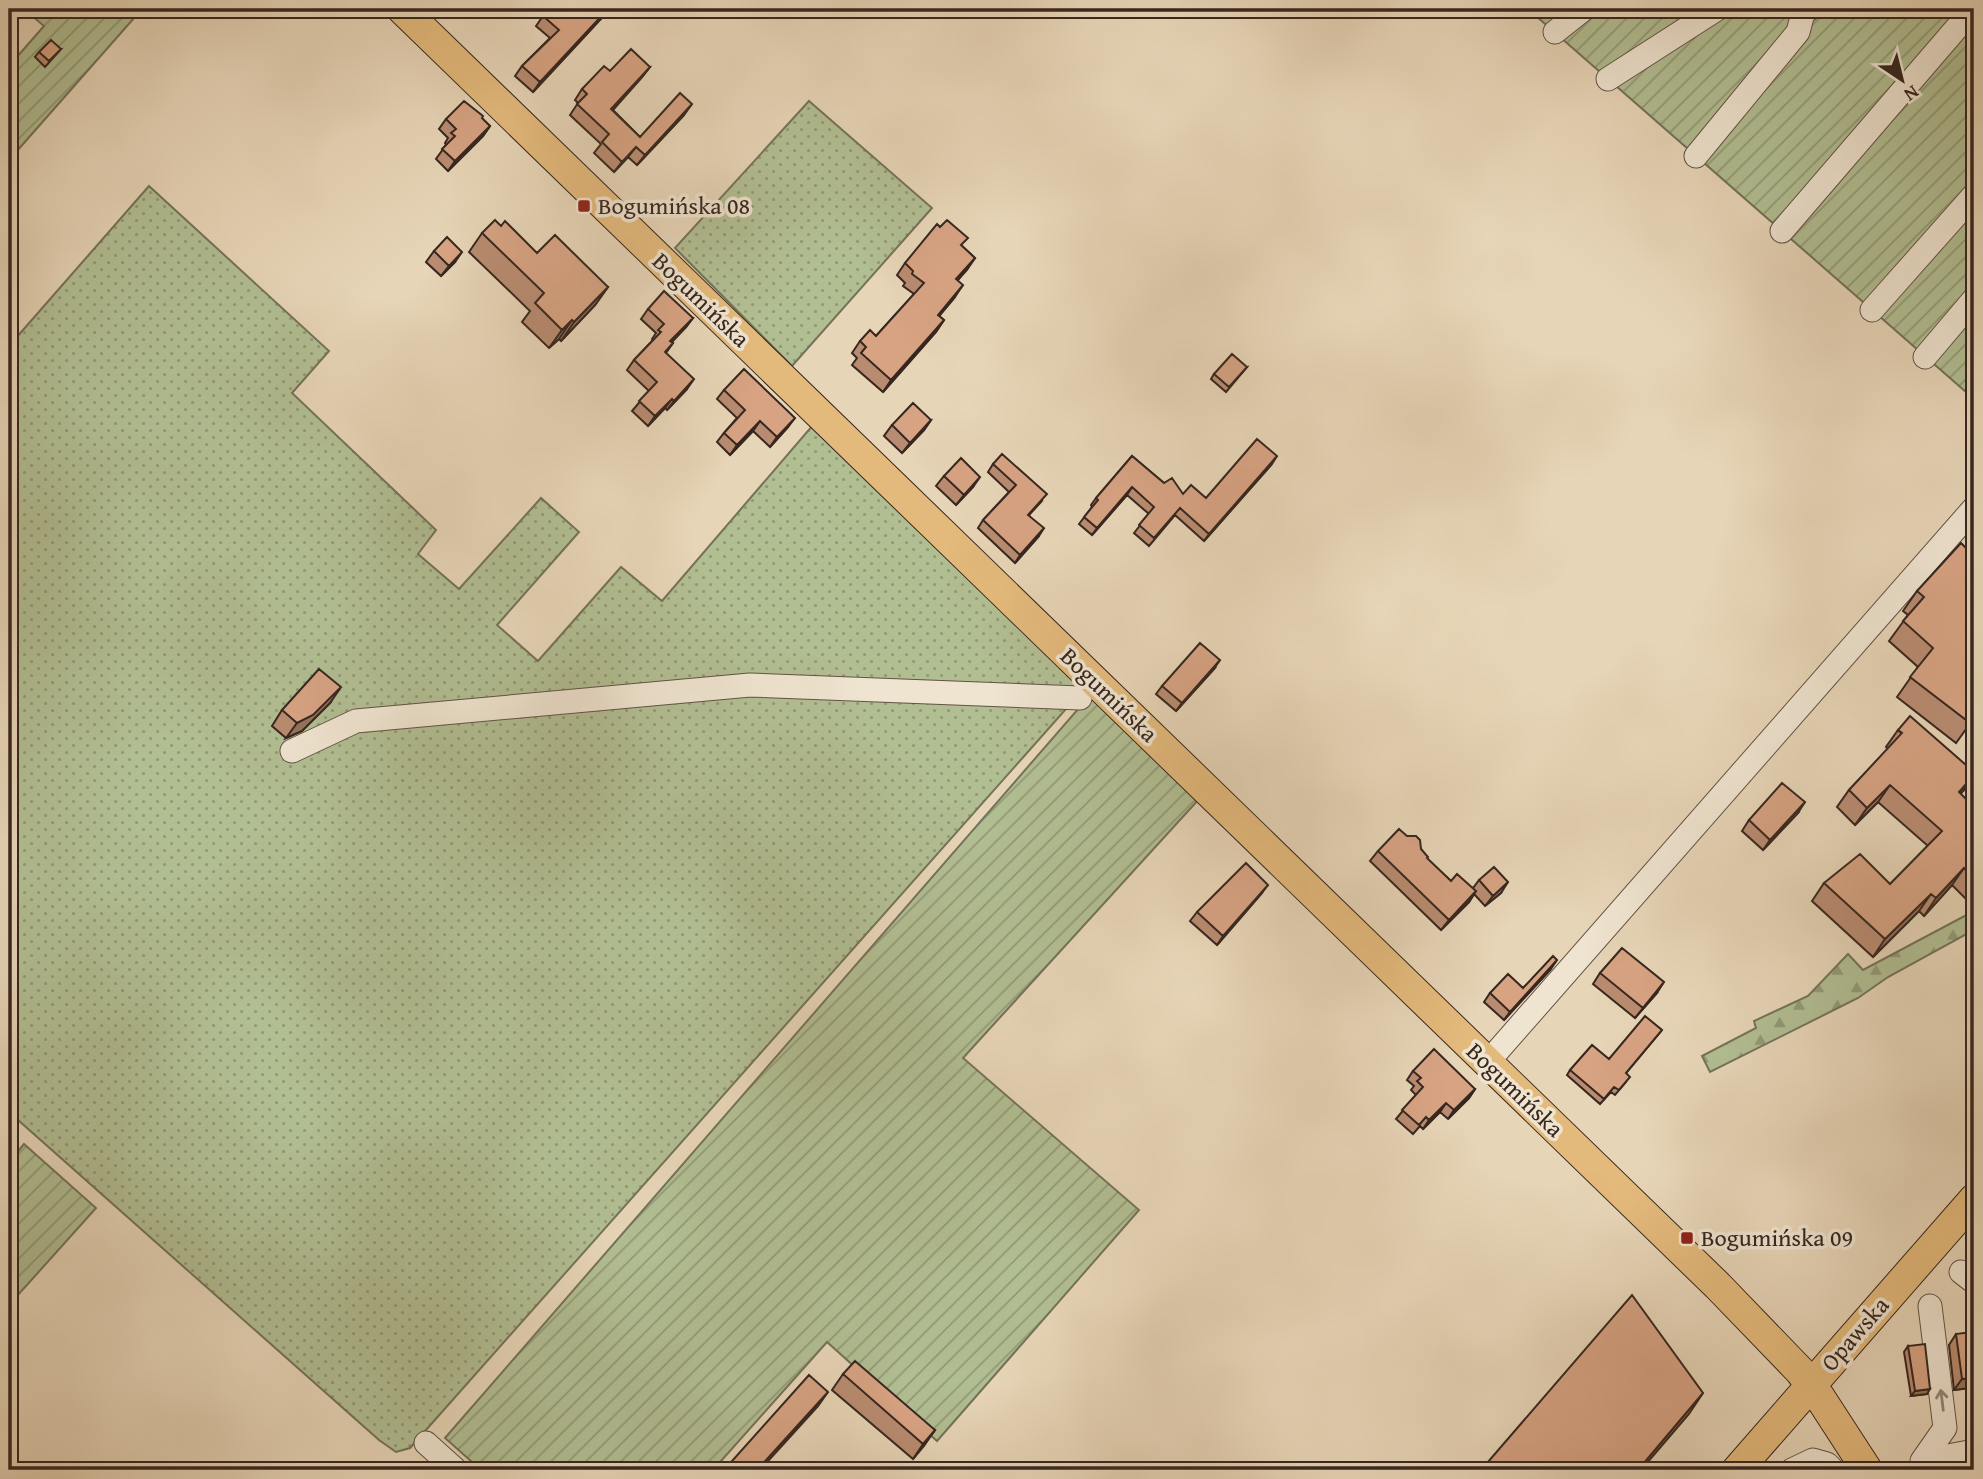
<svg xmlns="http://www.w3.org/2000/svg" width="1983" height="1479" font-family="'Gentium Book Plus',serif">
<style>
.grass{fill:url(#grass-dots);stroke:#747259;stroke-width:2}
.forest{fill:url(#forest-firs);stroke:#747259;stroke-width:2}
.garden{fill:url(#garden-furrows);stroke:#747259;stroke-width:2}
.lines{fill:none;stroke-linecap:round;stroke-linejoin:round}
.minor-casing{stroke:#635246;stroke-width:25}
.major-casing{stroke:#372720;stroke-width:32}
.minor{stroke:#efe4d0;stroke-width:23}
.major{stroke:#e4ba7c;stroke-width:30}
.wall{fill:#b98c71;stroke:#372720;stroke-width:2}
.shaded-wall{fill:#96725c;stroke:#372720;stroke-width:2}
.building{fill:#d7a383;stroke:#372720;stroke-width:2}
.oneway{stroke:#938678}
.poi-dot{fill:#8f2418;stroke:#efe4d0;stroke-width:2.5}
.labels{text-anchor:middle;stroke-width:7;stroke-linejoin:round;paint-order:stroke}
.poi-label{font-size:24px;fill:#372720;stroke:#efe4d0;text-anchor:start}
.street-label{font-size:24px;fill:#372720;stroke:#efe4d0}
</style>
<defs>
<pattern id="grass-dots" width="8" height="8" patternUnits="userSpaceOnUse" patternTransform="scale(1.75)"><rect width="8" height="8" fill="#b1be92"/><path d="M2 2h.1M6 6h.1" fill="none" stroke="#919a77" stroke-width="1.8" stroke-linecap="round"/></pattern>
<pattern id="forest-firs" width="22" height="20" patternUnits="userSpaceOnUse" patternTransform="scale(1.75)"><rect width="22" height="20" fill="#b1be92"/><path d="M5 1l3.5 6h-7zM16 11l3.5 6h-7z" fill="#919a77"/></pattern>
<pattern id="garden-furrows" width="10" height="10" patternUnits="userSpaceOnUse" patternTransform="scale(1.75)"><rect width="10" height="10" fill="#b1be92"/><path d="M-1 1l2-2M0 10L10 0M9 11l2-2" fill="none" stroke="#919a77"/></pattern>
</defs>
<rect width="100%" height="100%" fill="#e7d5b7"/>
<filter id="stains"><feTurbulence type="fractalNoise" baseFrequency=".00286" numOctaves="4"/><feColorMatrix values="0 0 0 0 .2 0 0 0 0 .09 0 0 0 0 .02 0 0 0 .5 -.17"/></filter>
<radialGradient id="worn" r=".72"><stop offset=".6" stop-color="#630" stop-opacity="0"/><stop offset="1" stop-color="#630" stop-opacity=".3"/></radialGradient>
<path class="grass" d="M809 101 932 208 792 366 675 248Z
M149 186 329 351 292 393 436 530 418 554 459 589 541 498 579 532 497 625 538 661 621 567 662 601 813 425 1079 686 1074 700 410 1448 396 1452 379 1440 9 1112V346Z"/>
<path class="forest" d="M1974 911V930L1888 977 1858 998 1710 1072 1702 1056 1756 1028 1754 1021 1808 996 1848 954 1863 970Z"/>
<path class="garden" d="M24 9H142L9 160V66L44 26Z
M1528 9H1974V399Z
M1092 693 1200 798 963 1058 1139 1210 937 1441 827 1342 713 1470H481L445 1438Z
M24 1144 96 1208 9 1305V1162Z"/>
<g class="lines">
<defs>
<path id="minor" d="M1555 32 1584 9
M1608 79 1717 9
M1696 156 1798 32 1803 13 1809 9
M1782 231 1973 9
M1872 310 1974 195
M1925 357 1974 299
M292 751 356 721 750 685 1080 698
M1487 1063 1974 508
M1961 1272 1974 1282
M426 1443 456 1470
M1922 1461 1945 1428 1930 1306
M1922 1461 1974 1451
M1792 1470 1813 1460 1827 1464 1833 1470"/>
<path id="major" d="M402 9 1718 1286 1800 1371 1819 1396 1867 1470
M1737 1470 1974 1199"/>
</defs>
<use href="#minor" class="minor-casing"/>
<use href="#major" class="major-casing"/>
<use href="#minor" class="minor"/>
<use href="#major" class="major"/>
</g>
<path class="wall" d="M610 9 533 92 515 76 522 66 550 38 536 26 543 16Z
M61 49 45 67 35 57 39 52Z
M650 67 642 77 613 110 640 137 684 115 637 165 628 157 614 172 594 153 601 144 570 115 578 103 575 100 582 89 610 71Z
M446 119H482L490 126 483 136 448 171 436 159 446 145 445 143 448 138 439 129Z
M501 226 537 253 608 287 595 305 561 341 559 339 549 348 522 322 530 311 469 252 482 233Z
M962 246 975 258 958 280 955 297 939 316 944 320 936 332 883 392 852 365 857 358 852 353 860 341 876 336 914 294 903 286 905 283 897 275 905 263Z
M434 251 455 262 441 276 426 262Z
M648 309 693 318 686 327 672 342 673 343 666 353 687 389 667 410 665 408 648 426 632 411 649 391 627 370 634 360 653 340 652 339 656 333 641 319Z
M1247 367 1226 392 1211 379 1214 374Z
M724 390 788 427 770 447 753 431 730 455 717 442 724 433 737 418 717 399Z
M931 420 924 430 902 453 884 436 892 425Z
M1132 456 1164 483 1183 494 1206 498 1272 464 1204 541 1175 515 1149 546 1134 533 1149 514 1127 495 1092 535 1079 524 1092 507 1091 505 1096 498Z
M993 464 1042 501 1029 515 1039 536 1015 563 978 528 983 520 1009 492 988 472Z
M944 476 973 487 956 505 936 486Z
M1974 526V718L1956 743 1897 697 1918 667 1889 641 1908 615 1903 611 1917 591 1967 549 1971 544 1966 539Z
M1214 669 1176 711 1156 694 1162 686Z
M330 703 302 731 286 738 272 726 282 710Z
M1898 730 1964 790 1960 794 1974 807V891L1967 900 1952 885 1924 916 1919 911 1873 957 1812 901 1824 883 1890 884 1928 846 1878 802 1855 825 1837 807 1849 790 1888 749 1886 747Z
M1798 813 1763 850 1742 831 1749 820Z
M1421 849 1427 859 1451 881 1473 888 1479 880 1501 893 1485 906 1474 894 1469 902 1441 930 1370 861 1378 851Z
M1261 894 1217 945 1190 921 1197 912Z
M1551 969 1504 1020 1484 1002 1490 993 1523 988Z
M1600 973 1657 993 1635 1018 1593 984Z
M1662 1030 1626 1073V1082L1615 1095 1611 1092 1600 1104 1567 1075 1570 1070 1609 1059Z
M1413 1071 1475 1089 1469 1098 1448 1119 1440 1112 1423 1129 1420 1126 1413 1134 1396 1119 1416 1095 1411 1090 1414 1086 1407 1080Z
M1956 1334 1974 1350V1415L1970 1388 1954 1390 1949 1345Z
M1908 1346 1927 1394 1911 1396 1904 1352Z
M843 1374 935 1430 913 1459 832 1390Z"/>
<path class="shaded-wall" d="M608 9H610L533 92 540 82Z
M650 67 642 77 604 119 611 109Z
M692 104 684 115 637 165 645 155Z
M490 126 483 136 448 171 455 161Z
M636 147 628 157 614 172 622 162Z
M462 252 455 262 441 276 449 266Z
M975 258 967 270 948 291 956 279Z
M963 285 955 297 930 327 938 315Z
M608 287 595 305 561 341 574 322Z
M693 318 686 327 663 350 670 341Z
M572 320 559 339 549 348 562 330Z
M944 320 936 332 883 392 891 380Z
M694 379 687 389 667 410 674 401Z
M672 399 665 408 648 426 655 416Z
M795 418 788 427 770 447 777 437Z
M931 420 924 430 902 453 910 443Z
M760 421 753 431 730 455 737 445Z
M1277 456 1272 464 1204 541 1209 534Z
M980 477 973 487 956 505 964 495Z
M1132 487 1127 495 1092 535 1097 528Z
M1044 528 1039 536 1015 563 1020 555Z
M1220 660 1214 669 1176 711 1182 703Z
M341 687 330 703 302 731 286 738 297 723Z
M1974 775 1964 790 1946 809 1959 792Z
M1890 785 1878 802 1855 825 1867 808Z
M1805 802 1798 813 1763 850 1770 840Z
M1964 868 1952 885 1924 916 1936 898Z
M1508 882 1501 893 1485 906 1493 896Z
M1268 885 1261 894 1217 945 1223 936Z
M1476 891 1469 902 1441 930 1449 920Z
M1931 894 1919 911 1873 957 1885 939Z
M1557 960 1551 969 1504 1020 1510 1012Z
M1664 982 1657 993 1635 1018 1643 1008Z
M1475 1089 1469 1098 1448 1119 1454 1110Z
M1446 1103 1440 1112 1423 1129 1429 1120Z
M1974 1378V1382L1970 1388 1954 1390 1962 1379Z
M1930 1389 1927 1394 1911 1396 1915 1391Z
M828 1392 818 1406 760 1470H757Z
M1703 1393 1689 1414 1641 1470H1638Z
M935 1430 924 1446 913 1459 923 1444Z"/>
<path class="building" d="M549 9H608L540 82 522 66 559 30 543 16Z
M51 40 61 49 49 61 39 52Z
M631 49 650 67 611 109 640 137 680 93 692 104 645 155 636 147 622 162 602 142 609 134 577 104 587 94 582 89 604 66 610 71Z
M464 101 483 116 482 118 490 126 455 161 442 149 455 136 451 133 456 129 446 119Z
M495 220 501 226 505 221 537 253 555 235 608 287 574 322 572 320 562 330 535 303 544 293 482 233Z
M947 220 968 238 961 245 975 258 956 279 963 285 938 315 944 320 891 380 861 353 866 347 860 341 870 330 876 336 924 283 912 274 913 271 905 263 937 224 940 227Z
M447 237 462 252 449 266 434 251Z
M664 291 693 318 670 341 673 343 665 352 694 379 674 401 672 399 655 416 639 401 657 382 634 360 661 332 658 330 664 324 648 309Z
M1232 354 1247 367 1229 387 1214 374Z
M744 369 795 418 777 437 760 421 737 445 724 433 745 410 724 390Z
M913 403 931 420 910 443 892 425Z
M1257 439 1277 456 1209 534 1180 508 1154 538 1139 525 1154 507 1132 487 1097 528 1084 517 1098 500 1096 498 1132 456 1164 483 1172 478 1183 494 1191 485 1206 498Z
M1002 454 1047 494 1028 515 1044 528 1020 555 983 520 1016 485 993 464Z
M961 458 980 477 964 495 944 476Z
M1974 540V702L1972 705 1974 707V717L1970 723 1910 677 1933 648 1903 621 1924 597 1917 591 1961 543 1967 549Z
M1200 643 1220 660 1182 703 1162 686Z
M319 669 341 687 313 715 297 723 282 710Z
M1910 716 1974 772V775L1959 792 1974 807V878L1964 868 1936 898 1931 894 1885 939 1824 883 1860 854 1890 884 1942 831 1890 785 1867 808 1849 790 1902 733 1898 730Z
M1782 783 1805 802 1770 840 1749 820Z
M1399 829 1407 836H1416L1420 840 1421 849 1428 857 1427 858 1451 881 1457 874 1476 891 1449 920 1378 851Z
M1246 863 1268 885 1223 936 1197 912Z
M1494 867 1508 882 1493 896 1479 880Z
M1622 948 1664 982 1643 1008 1600 973Z
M1553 956 1557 960 1510 1012 1490 993 1508 974 1523 988Z
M1645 1016 1662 1030 1626 1073 1630 1077 1619 1090 1614 1087 1604 1099 1570 1070 1592 1045 1609 1059Z
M1434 1049 1475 1089 1454 1110 1446 1103 1429 1120 1426 1117 1419 1125 1402 1110 1423 1087 1417 1081 1421 1078 1413 1071Z
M1632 1295 1703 1393 1638 1470H1481Z
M1971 1332 1974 1350V1378L1962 1379 1956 1334Z
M1925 1344 1930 1389 1915 1391 1908 1346Z
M855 1361 935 1430 923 1444 843 1374Z
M809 1375 828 1392 757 1470H724Z
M1823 1464 1828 1470H1813Z
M907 1465 912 1470H902Z"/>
<defs><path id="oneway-shaft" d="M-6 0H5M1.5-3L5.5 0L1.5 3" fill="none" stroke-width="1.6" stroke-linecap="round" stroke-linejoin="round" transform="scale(1.75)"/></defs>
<use class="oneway" href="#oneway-shaft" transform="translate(1942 1400) rotate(-97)"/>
<g class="poi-dot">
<rect x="577" y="199" width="14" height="14" rx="3.5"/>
<rect x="1680" y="1231" width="14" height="14" rx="3.5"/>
</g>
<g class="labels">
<g class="poi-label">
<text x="598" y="214">Bogumińska 08</text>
<text x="1701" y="1246">Bogumińska 09</text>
</g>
<g class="street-label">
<text transform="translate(701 300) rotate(44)" y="8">Bogumińska</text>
<text transform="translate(1109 695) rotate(44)" y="8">Bogumińska</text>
<text transform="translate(1515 1090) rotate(44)" y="8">Bogumińska</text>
<text transform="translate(1855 1334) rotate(-49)" y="8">Opawska</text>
</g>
</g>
<rect width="1983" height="1479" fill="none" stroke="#e7d5b7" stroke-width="35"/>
<rect x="10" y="10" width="1962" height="1458" fill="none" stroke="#372720" stroke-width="3.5"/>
<rect x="18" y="18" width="1948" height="1444" fill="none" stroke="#372720" stroke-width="2"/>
<g transform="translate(1902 80) rotate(145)" stroke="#efe4d0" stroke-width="5" paint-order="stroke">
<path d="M0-5L12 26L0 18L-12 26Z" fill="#372720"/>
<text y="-10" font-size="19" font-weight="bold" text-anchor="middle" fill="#372720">N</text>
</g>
<rect width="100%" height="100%" filter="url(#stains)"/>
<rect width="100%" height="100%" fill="url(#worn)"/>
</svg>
